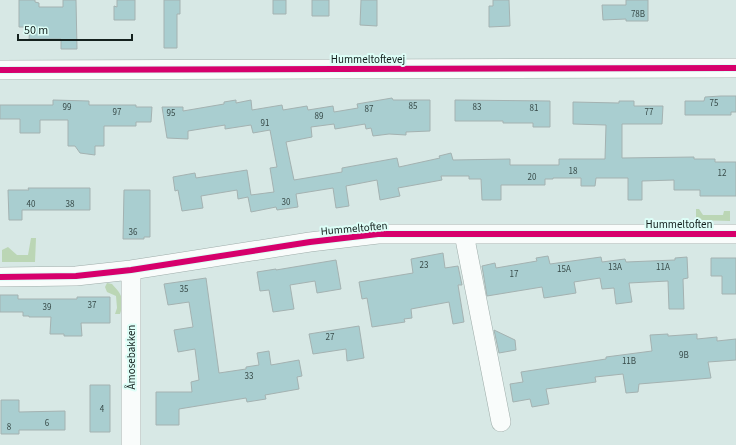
<svg xmlns="http://www.w3.org/2000/svg" width="736" height="445" font-family="'Source Sans 3',sans-serif">
<style>
.green{fill:#bbd6b5}
.building{fill:#a9ced0;stroke:#a4b2b1}
.lines{fill:none;stroke-linecap:round;stroke-linejoin:round}
.minor-casing{stroke:#9eaca9;stroke-width:20}
.minor{stroke:#f9fcfb;stroke-width:19}
.cycleway-casing{stroke:#ddfef7;stroke-width:8}
.cycleway{stroke:#d6006c;stroke-width:6}
.labels{text-anchor:middle;stroke-width:4;stroke-linejoin:round;paint-order:stroke}
.number-label{font-size:9px;fill:#394c4a}
.street-label{font-size:11px;fill:#14211e;stroke:#ddfef7}
</style>
<rect width="100%" height="100%" fill="#d7e8e5"/>
<path class="green" d="M696 209H699L703 215H723L724 211H730V221L696 220Z
M31 238H36L35 262H2V250L8 247 17 255H28Z
M107 283 112 284C122 295 125 299 120 314H115L117 308 116 296 107 292 105 287Z"/>
<path class="building" d="M19 0H35V2L39 3V7H63V0H76L77 49H61V39H29L30 27H19Z
M117 0H135V20H114V6L117 7Z
M164 0H180V14H177V48H164Z
M273 0H286V14H273Z
M312 0H329V16H312Z
M361 0H377V26L360 25Z
M493 0H509L510 26 489 27V6H493Z
M626 0H648V21H626V19L603 20 602 5H626Z
M721 96H736V112H731V115H685V101H704L705 97Z
M392 98 393 100H430V131L406 132V135L389 134 373 136 371 128 366 129 365 124 335 129 334 124 311 127 312 137 286 142 294 180 342 172V168L397 158 399 167 440 158 439 156 451 153 453 160 510 159V165H559V159H605L606 125 573 124V102L619 103V101H634V106H663L662 124H622V158L694 157V159H715V162H736V196H700V190H674V180L642 181V200H628V178H596L595 186H581V178H553V179H545V185H501V200H482L481 179H469V176H441L442 180 398 188 400 196 380 200 377 180 346 186 349 206 336 208 333 188 296 194 298 207 277 210 276 207 251 212 248 197 238 199 237 190 201 196 203 208 182 211 178 190 175 191 173 177 195 173 196 178 247 170 251 195 274 192 270 168 277 167 270 130 253 133 251 125 225 129V125L188 131V139L167 138 162 107H183V111L224 104V102L236 100V103L251 100 252 110 282 105 283 110 307 106 308 110 333 106 334 112 358 108 357 104Z
M53 100 89 101V105H136V107H152L151 122H136V126H104V146H95V155L80 153 75 146H68V120H40V133H20V119H0V105H53Z
M455 100 550 101V127H533V123H503V121H455Z
M28 188H90V210H22V220H9L8 190H29Z
M124 190H150V237H144V239H123Z
M443 253 445 268 458 266 462 285H458L464 322 453 324 449 302 411 309 412 318 404 319 405 322 372 327 367 298 362 299 359 282 413 273 411 259Z
M548 256 550 264 601 257 602 262 625 259 626 262 675 260V258L687 257 688 278 683 279 684 309H669L668 281 629 283 632 302 616 304 614 288 602 289 600 278 574 282 576 293 544 298 542 287 487 296 482 266 495 263 496 268 537 261 536 258Z
M711 258H736V294H722V276H711Z
M336 260 341 289 317 293 315 281 290 285 294 309 273 312 269 290 260 291 257 272 276 269V270Z
M206 278 219 373 246 369V367L259 365 257 353 269 351 271 365 299 360 302 376 297 377 299 389 265 395 266 399 247 402 246 398 179 409V425H156V392H192L191 382 199 380 195 349 178 352 174 330 193 327 189 302 168 305 164 284Z
M0 295H18V299H77V297H110V323H81L82 336H64V334H50L51 317H29V316H23V312H0Z
M359 326 364 358 347 361 346 349 313 354 309 334Z
M494 330 515 340 516 350 499 353Z
M668 334V336L697 334V339L717 337V341L736 339V360L708 362 711 378 639 384 638 392 626 393 623 374 595 377 596 382 546 389 549 404 532 407 530 399 513 402 510 384 523 382 521 372 606 359V357L652 351 650 335Z
M90 385H110V432H90Z
M1 400H19V412L65 411V430H19V434H1Z"/>
<g class="lines">
<defs>
<path id="minor" d="M0 70 736 68
M464 234 501 422
M131 270V445
M0 277 76 276 131 270 310 242 378 234H736"/>
</defs>
<use href="#minor" class="minor-casing"/>
<use href="#minor" class="minor"/>
<defs>
<path id="cycleway" d="M0 70 736 68
M0 277 76 276 131 270 310 242 378 234H736"/>
</defs>
<use href="#cycleway" class="cycleway-casing"/>
<use href="#cycleway" class="cycleway"/>
</g>
<g class="labels">
<g class="number-label">
<text x="638" y="17">78B</text>
<text x="714" y="106">75</text>
<text x="413" y="109">85</text>
<text x="67" y="110">99</text>
<text x="477" y="110">83</text>
<text x="534" y="111">81</text>
<text x="369" y="112">87</text>
<text x="117" y="115">97</text>
<text x="649" y="115">77</text>
<text x="171" y="116">95</text>
<text x="319" y="119">89</text>
<text x="265" y="126">91</text>
<text x="573" y="174">18</text>
<text x="722" y="176">12</text>
<text x="532" y="180">20</text>
<text x="286" y="205">30</text>
<text x="31" y="207">40</text>
<text x="70" y="207">38</text>
<text x="133" y="235">36</text>
<text x="424" y="268">23</text>
<text x="615" y="270">13A</text>
<text x="663" y="270">11A</text>
<text x="564" y="272">15A</text>
<text x="514" y="277">17</text>
<text x="184" y="292">35</text>
<text x="92" y="308">37</text>
<text x="47" y="310">39</text>
<text x="330" y="340">27</text>
<text x="684" y="358">9B</text>
<text x="629" y="364">11B</text>
<text x="249" y="379">33</text>
<text x="102" y="412">4</text>
<text x="47" y="426">6</text>
<text x="9" y="430">8</text>
</g>
<g class="street-label">
<text x="368" y="63">Hummeltoftevej</text>
<text x="679" y="228">Hummeltoften</text>
<text transform="translate(354 228) rotate(-5)" y="4">Hummeltoften</text>
<text transform="translate(131 357) rotate(-90)" y="4">Åmosebakken</text>
</g>
</g>
<path d="M18 34v6h114v-6" fill="none" stroke="#14211e" stroke-width="2"/>
<text x="24" y="34" font-size="12" fill="#14211e" stroke="#ddfef7" stroke-width="3" paint-order="stroke">50 m</text>
</svg>
